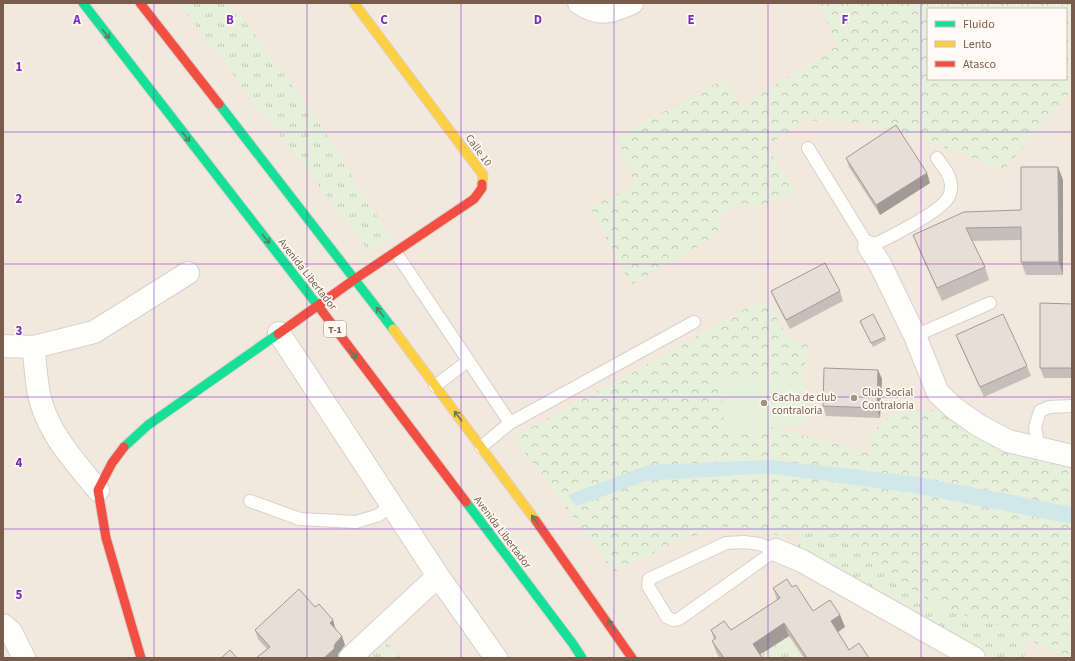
<svg xmlns="http://www.w3.org/2000/svg" width="1075" height="661" font-family="'Source Sans 3',sans-serif">
<style>
.residential{fill:#f2e8de;fill-rule:evenodd}
.forest{fill:url(#forest-crowns);fill-rule:evenodd}
.park{fill:url(#park-tufts)}
.garden{fill:#e7f0db}
.water{fill:#d0e8ea}
.lines{fill:none;stroke-linecap:round;stroke-linejoin:round}
.lane-casing{stroke:#d7d1cb;stroke-width:14}
.street-casing{stroke:#d7d1cb;stroke-width:24}
.fast-casing{stroke:#d9d2cb;stroke-width:11}
.slow-casing{stroke:#d9d2cb;stroke-width:11}
.jam-casing{stroke:#d9d2cb;stroke-width:11}
.lane{stroke:#fefefd;stroke-width:12}
.street{stroke:#fefefd;stroke-width:22}
.fast{stroke:#16e098;stroke-width:9}
.slow{stroke:#ffcf43;stroke-width:9}
.jam{stroke:#f24e42;stroke-width:9}
.wall{fill:#c6bfb9}
.shaded-wall{fill:#a19b96}
.building{fill:#e6ded7;stroke:#a19b96}
.oneway{stroke:#617d60}
.grid{fill:none;stroke:#7b2cbf;stroke-width:1;stroke-opacity:0.55}
.poi-dot{fill:#a69286;stroke:#fffaf3;stroke-width:1.5}
.labels{text-anchor:middle;stroke-width:3.5;stroke-linejoin:round;paint-order:stroke}
.shield{fill:#fffaf3;stroke:#a28b7f;stroke-width:1}
.shield-label{font-size:10px;font-weight:bold;fill:#7a5c4d}
.street-label{font-size:11px;fill:#7a5c4d;stroke:#fffaf3}
.poi-label{font-size:11px;fill:#7a5c4d;stroke:#fffaf3;text-anchor:start}
.grid-label{font-size:13px;text-anchor:middle;font-weight:bold;fill:#7b2cbf;stroke:#fffaf3;stroke-width:3.5;stroke-linejoin:round;paint-order:stroke}
</style>
<defs>
<pattern id="forest-crowns" width="20" height="18" patternUnits="userSpaceOnUse"><rect width="20" height="18" fill="#e7f0db"/><path d="M2 6a3 3 0 1 1 6 0M12 15a3 3 0 1 1 6 0" fill="none" stroke="#c0c6b4"/></pattern>
<pattern id="park-tufts" width="24" height="20" patternUnits="userSpaceOnUse"><rect width="24" height="20" fill="#e7f0db"/><path d="M3 7l-1-3M5 7V3M7 7l1-3M15 17l-1-3M17 17v-4M19 17l1-3" fill="none" stroke="#c0c6b4"/></pattern>
</defs>
<rect width="100%" height="100%" fill="#f9f5f0"/>
<path class="residential" d="M3 3H1072V658H3ZM928 9H1066V79H928Z"/>
<path class="forest" d="M819 3H1072V90L1004 170 904 132 835 120 803 121 767 146 795 191 758 208 745 204 717 217 722 233 631 285 590 207 635 185 617 137 723 80 741 106 837 46ZM928 9H1066V79H928Z
M755 303H765L772 305 778 321 789 338 808 342 804 375 721 381 725 431 771 427 868 452 873 430 891 416 926 409 965 415 1072 461V658L1061 655 995 624 941 609 901 582 874 558 846 539 811 530 778 535 724 526 678 541 614 572 514 438 570 405 632 373Z"/>
<path class="park" d="M178 3H231L269 53 322 127 391 238 368 250Z
M811 530 846 539 874 558 901 582 941 609 995 624 1028 639 1024 658H992L976 651 797 549 799 532Z
M378 633 401 658H352Z
M788 637 802 658H759L758 657Z"/>
<path class="garden" d="M804 375 808 424 725 431 721 381Z"/>
<path class="water" d="M772 460 912 476 1008 494 1072 507V524L907 492 766 473 646 481 576 506 568 495 648 465Z"/>
<g class="lines">
<defs>
<path id="lane" d="M808 148 869 247C886 239 939 213 948 198 950 195 951 190 951 186 951 175 943 167 937 158
M396 253 510 423
M915 336 990 303
M435 386 468 361
M481 447 510 423 694 322
M1039 449 1035 427 1040 411 1049 407 1072 406
M250 501 300 519 356 522 379 515 391 504
M744 542 759 544 776 550 679 619C674 621 672 620 667 617L648 586 649 579 726 543Z"/>
<path id="street" d="M579 3C599 17 612 12 632 3
M869 247 880 264 915 336 938 393 954 408 978 425 1008 441 1072 456
M279 333 438 576 496 658
M3 346 34 347C35 365 36 385 41 402 51 437 76 463 98 490
M34 347 94 332 188 273
M776 550 802 561 974 658
M3 625 11 632 24 658
M350 658 438 576"/>
<path id="fast" d="M83 3 322 311
M219 104 393 329
M124 447 148 425 278 334
M466 502 573 644 582 658"/>
<path id="slow" d="M354 3 483 175 482 184
M393 329 536 521"/>
<path id="jam" d="M140 3 219 104
M322 311 466 502
M278 334 355 279 474 199 482 188V184
M124 447 112 463 98 490 106 538 141 658
M536 521 632 658"/>
</defs>
<use href="#lane" class="lane-casing"/>
<use href="#street" class="street-casing"/>
<use href="#fast" class="fast-casing"/>
<use href="#slow" class="slow-casing"/>
<use href="#jam" class="jam-casing"/>
<use href="#lane" class="lane"/>
<use href="#street" class="street"/>
<use href="#fast" class="fast"/>
<use href="#slow" class="slow"/>
<use href="#jam" class="jam"/>
</g>
<path class="wall" d="M846 158 927 173 930 183 880 215 849 167Z
M1058 167 1063 180V275H1026L1021 262V240L972 241 985 267 989 280 942 301 918 248 913 235 1021 210Z
M771 291H840L843 301 790 329 775 301Z
M1072 304V378H1044L1040 368Z
M860 321 885 337 886 340 873 347Z
M956 335 1027 366 1031 376 984 397 960 345Z
M878 370 882 379 880 418 826 416 823 406Z
M792 587 813 611 840 615 845 627 838 632 849 650 869 658H804L789 636 760 655 762 658H720L717 654 712 641 714 640 711 630H731L777 600 773 588Z
M255 630H336L345 645 338 654 267 649 258 639Z"/>
<path class="shaded-wall" d="M1058 167 1063 180V275L1059 262Z
M927 173 930 183 880 215 876 205Z
M878 370 882 379 880 418 877 408Z
M840 615 845 627 835 634 831 621Z
M333 620 336 630 330 623Z
M784 623 789 636 757 656 753 644Z
M342 636 345 645 338 654V658H324Z"/>
<path class="building" d="M896 125 927 173 876 205 846 158Z
M1021 167H1058L1059 262H1021V227L966 228 985 267 937 288 913 235 964 212 1021 210Z
M825 263 840 291 786 320 771 291Z
M1040 303 1072 304V368H1040Z
M873 314 885 337 871 343 860 321Z
M1003 314 1027 366 980 387 956 335Z
M824 368 878 370 877 408 823 406Z
M787 579 792 587 796 585 813 611 830 600 840 615 831 621 841 637 849 650 859 643 869 658H807L784 623 753 644 762 658H724L712 641 716 638 711 630 724 621 731 630 754 615 780 598 773 588Z
M299 589 315 607 319 604 333 620 330 623 342 636 335 644 334 649 324 658H256L270 647 255 630Z
M230 650 237 658H221Z"/>
<defs><path id="oneway-shaft" d="M-6 0H5M1.5-3L5.5 0L1.5 3" fill="none" stroke-width="1.6" stroke-linecap="round" stroke-linejoin="round"/></defs>
<g class="oneway">
<use href="#oneway-shaft" transform="translate(106 34) rotate(52)"/>
<use href="#oneway-shaft" transform="translate(186 137) rotate(52)"/>
<use href="#oneway-shaft" transform="translate(266 239) rotate(52)"/>
<use href="#oneway-shaft" transform="translate(380 312) rotate(-127)"/>
<use href="#oneway-shaft" transform="translate(353 354) rotate(53)"/>
<use href="#oneway-shaft" transform="translate(458 416) rotate(-127)"/>
<use href="#oneway-shaft" transform="translate(535 520) rotate(-126)"/>
<use href="#oneway-shaft" transform="translate(611 625) rotate(-123)"/>
</g>
<path class="grid" d="M154 3V658M307 3V658M461 3V658M614 3V658M768 3V658M921 3V658M3 132H1072M3 264H1072M3 397H1072M3 529H1072"/>
<g class="poi-dot">
<circle cx="854" cy="398" r="4"/>
<circle cx="764" cy="403" r="4"/>
</g>
<g class="labels">
<rect class="shield" x="324" y="321" width="22" height="16" rx="3"/>
<g class="shield-label">
<text x="335" y="333">T-1</text>
</g>
<g class="street-label">
<text transform="translate(479 150) rotate(54)" y="4">Calle 10</text>
<text transform="translate(308 274) rotate(52)" y="4">Avenida Libertador</text>
<text transform="translate(503 532) rotate(53)" y="4">Avenida Libertador</text>
</g>
<g class="poi-label">
<text x="862" y="396">Club Social<tspan x="862" dy="13">Contraloria</tspan></text>
<text x="772" y="401">Cacha de club<tspan x="772" dy="13">contraloria</tspan></text>
</g>
</g>
<g class="grid-label">
<text x="77" y="24">A</text>
<text x="230" y="24">B</text>
<text x="384" y="24">C</text>
<text x="538" y="24">D</text>
<text x="691" y="24">E</text>
<text x="845" y="24">F</text>
<text x="19" y="71">1</text>
<text x="19" y="203">2</text>
<text x="19" y="335">3</text>
<text x="19" y="467">4</text>
<text x="19" y="599">5</text>
</g>
<rect width="1075" height="661" fill="none" stroke="#7a5c4d" stroke-width="8"/>
<rect x="927" y="8" width="140" height="72" fill="#fffaf3" stroke="#cabbb1"/>
<rect x="935" y="21" width="20" height="6" fill="#16e098" stroke="#cabbb1"/>
<text x="963" y="28" font-size="12" fill="#7a5c4d">Fluido</text>
<rect x="935" y="41" width="20" height="6" fill="#ffcf43" stroke="#cabbb1"/>
<text x="963" y="48" font-size="12" fill="#7a5c4d">Lento</text>
<rect x="935" y="61" width="20" height="6" fill="#f24e42" stroke="#cabbb1"/>
<text x="963" y="68" font-size="12" fill="#7a5c4d">Atasco</text>
</svg>
